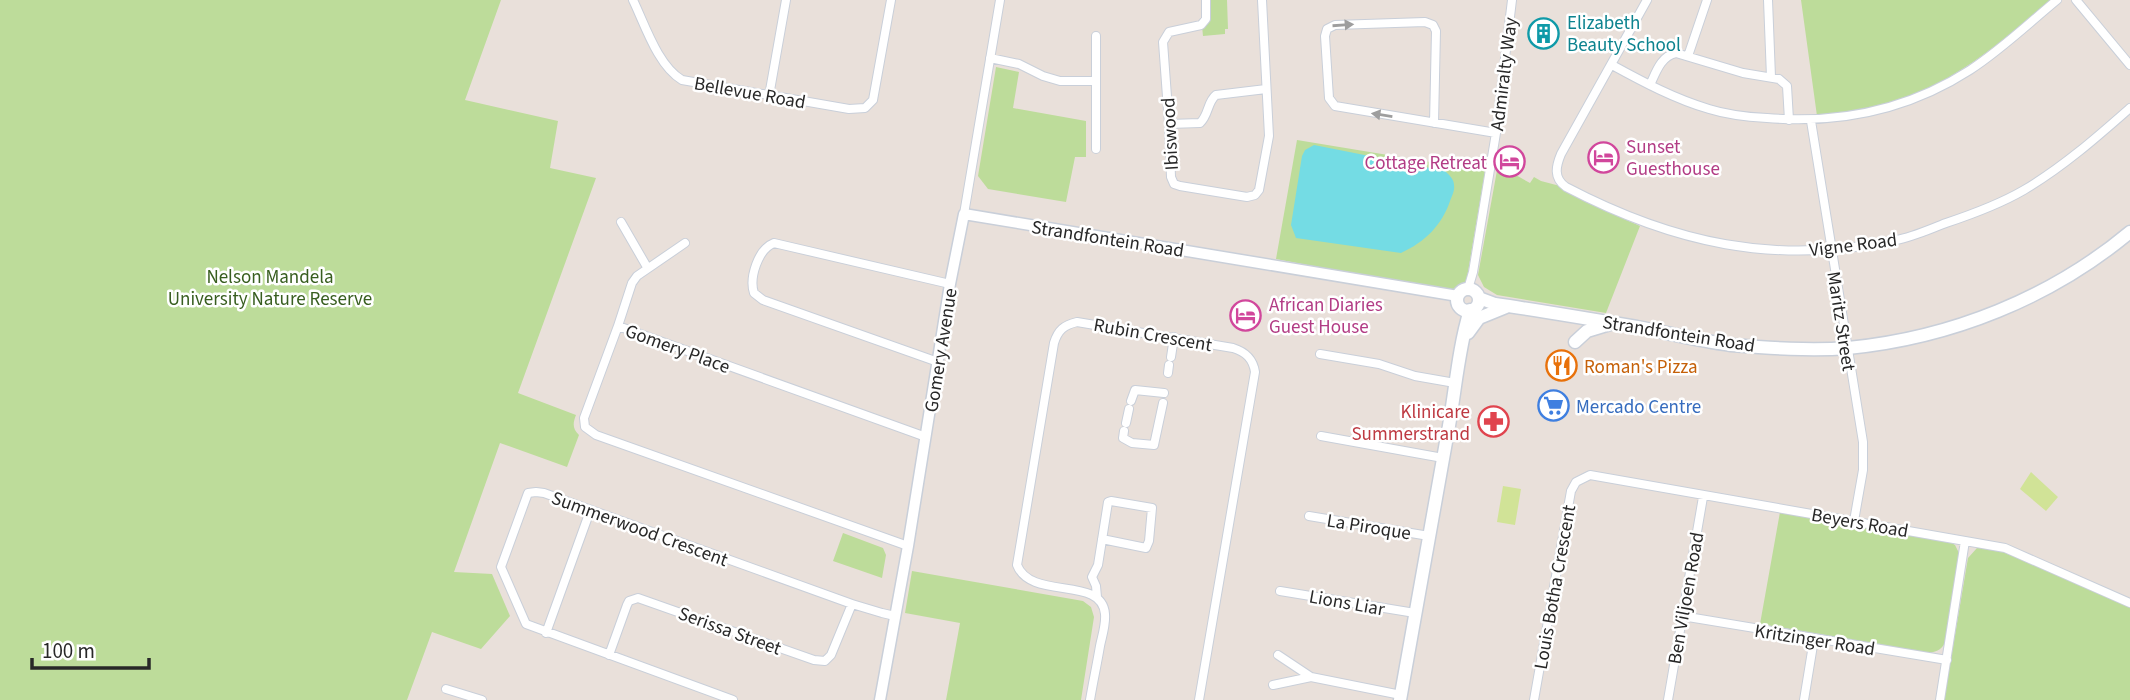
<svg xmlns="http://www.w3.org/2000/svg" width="2130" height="700" font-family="'Source Sans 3',sans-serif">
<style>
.green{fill:#bddc9a}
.pitch{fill:#d1e397}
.water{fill:#74dce4}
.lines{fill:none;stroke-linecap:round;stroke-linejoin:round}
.minor-casing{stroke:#c9cfd9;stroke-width:10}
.tertiary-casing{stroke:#c9cfd9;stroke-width:13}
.secondary-casing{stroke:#c9cfd9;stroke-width:15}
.minor{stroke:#fff;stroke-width:8}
.tertiary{stroke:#fff;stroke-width:10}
.secondary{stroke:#fff;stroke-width:12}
.oneway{fill:#9e9e9e}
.labels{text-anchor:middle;stroke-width:5;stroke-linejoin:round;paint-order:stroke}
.culture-label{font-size:19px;fill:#0d838f;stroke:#fff;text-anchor:start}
.street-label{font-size:19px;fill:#282828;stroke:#fff}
.hotel-label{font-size:19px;fill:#b23c85;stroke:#fff;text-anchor:start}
.park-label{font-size:19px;fill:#385e1f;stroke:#fff}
.food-label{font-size:19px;fill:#c56008;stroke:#fff;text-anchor:start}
.shop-label{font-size:19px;fill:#366cbe;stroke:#fff;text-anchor:start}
.health-label{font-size:19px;fill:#be3a42;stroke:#fff;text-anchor:end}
</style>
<rect width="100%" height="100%" fill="#e9e0da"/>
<path class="green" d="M0 0H501L465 100 558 121 550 168 596 178 518 393 576 415C573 423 572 428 579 435L567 467 500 443 454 572 492 574 510 616 481 649 432 632 407 700H0Z
M1206 0H1227L1228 29H1225V34L1203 36 1202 26Z
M1801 0H2052C2015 30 1978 63 1935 85 1899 104 1857 112 1817 116Z
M996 67 1019 72 1013 108 1086 121V157H1075L1066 202 988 189 978 176Z
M1297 140 1485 171 1467 278C1463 287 1458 291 1448 292L1276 259Z
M1498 165 1530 183 1534 177 1541 181 1560 186 1595 206 1640 226 1606 313 1497 295 1484 287 1478 275Z
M1780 512 1950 542 1955 545 1960 555 1946 640C1943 649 1938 651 1929 653L1760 624Z
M843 533 883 548 886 555 882 578 833 561Z
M1988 545 2003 550 2130 607V700H1944L1968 558 1977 548Z
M912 571 1083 601 1091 607 1094 617 1081 700H946L960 623 905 613Z"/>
<path class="pitch" d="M2031 472 2058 497 2046 511 2020 489Z
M1503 486 1521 489 1515 525 1497 522Z"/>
<path class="water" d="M1314 145 1445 171C1449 175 1454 179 1454 185 1455 190 1452 196 1450 201 1442 225 1425 242 1401 253L1296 238 1291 225 1302 156 1305 150Z"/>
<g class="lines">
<defs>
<path id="minor" d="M633 0C645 25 658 66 682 80L849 109 865 108 873 100 891 0
M1206 0V19L1201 25 1169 32 1163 42 1169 124 1171 177 1174 184 1180 186 1247 197 1255 195 1259 190 1269 136 1262 0
M1647 0 1561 154C1556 166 1553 178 1566 187 1673 243 1775 266 1896 240 1913 237 1930 229 1946 223 1973 214 2000 204 2024 190 2063 167 2097 137 2130 108
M1768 0 1771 77
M2076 0 2130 65
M1688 56 1707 0
M990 58 1019 64 1043 76 1060 81H1095
M1612 65C1643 82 1675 99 1709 109 1728 115 1747 117 1767 118 1839 124 1908 110 1970 70 2001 50 2029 23 2057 0
M1650 85C1656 72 1661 56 1676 53L1743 73 1779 79 1787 86 1789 120
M769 96 786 0
M1811 121 1863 442V470L1854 521
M1434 123 1436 31 1433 25 1425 22 1335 25 1327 29 1325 36 1329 98 1335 106 1496 133
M1169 124 1200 123C1209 115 1207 102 1216 95L1266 89
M1096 149V36
M964 214 1000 0
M621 222 647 267
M1468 289 1473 272 1496 133 1512 0
M618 326 632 283 637 276 685 243
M1320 354 1379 364 1415 376 1455 383
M1171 357 1174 337
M938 362 763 300 754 293C749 278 758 249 774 243L950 284
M1168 373 1169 365
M1131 401 1135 390 1164 393
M1126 423 1129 409
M1124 431 1123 438 1132 443 1154 445 1163 403
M1321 436 1443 458
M1309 516 1429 536
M908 546 596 435 585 427 584 418 618 326 926 437
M1280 591 1415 613
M1097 597 1096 586 1092 577 1098 565 1108 502 1111 501 1152 508 1149 541 1146 548 1102 539
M1682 616 1947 660
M546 633 590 511
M609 655 627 605 629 601 638 598 814 660 825 661 831 655 852 604
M1278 655 1311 677 1401 695
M1273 685 1311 677
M446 689 482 700
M733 700 526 624 501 567 528 493 536 492 544 493 852 604 882 613 895 616
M1090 700C1093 682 1097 664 1100 646 1102 636 1106 625 1105 614 1102 575 1031 601 1017 565L1054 343C1058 330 1064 325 1077 322L1233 348C1246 352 1253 359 1255 372L1199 700
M1534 700 1571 491 1576 482 1590 475 2005 548 2130 603
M1668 700 1703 497
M1804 700 1814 639
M1940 700 1965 541"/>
<path id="tertiary" d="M880 700 908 546 950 284 964 214 1458 296"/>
<path id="secondary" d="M1457 300a11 11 0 1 1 22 0a11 11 0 1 1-22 0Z
M1479 298 1495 304C1543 311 1590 319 1637 327 1668 333 1700 341 1731 345 1770 348 1810 351 1848 348 1951 338 2051 298 2130 232
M1468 333 1479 318 1506 307
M1575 342 1587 331 1610 324
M1400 700C1415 614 1430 528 1446 442 1455 398 1457 353 1470 310"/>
</defs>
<use href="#minor" class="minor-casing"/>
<use href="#tertiary" class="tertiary-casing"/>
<use href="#secondary" class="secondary-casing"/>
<use href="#minor" class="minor"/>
<use href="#tertiary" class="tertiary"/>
<use href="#secondary" class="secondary"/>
</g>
<defs><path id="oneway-solid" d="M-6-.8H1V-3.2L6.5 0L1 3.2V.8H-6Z" transform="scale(1.75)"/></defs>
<g class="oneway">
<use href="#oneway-solid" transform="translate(1343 25) rotate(-4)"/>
<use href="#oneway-solid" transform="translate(1382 115) rotate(-171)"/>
</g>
<defs>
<symbol id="building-ring" viewBox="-11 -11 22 22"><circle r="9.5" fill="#fff" stroke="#0f9aa8" stroke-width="1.5"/><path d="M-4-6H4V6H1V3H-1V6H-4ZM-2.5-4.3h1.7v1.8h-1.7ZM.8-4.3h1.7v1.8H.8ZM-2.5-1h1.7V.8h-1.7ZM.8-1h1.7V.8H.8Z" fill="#0f9aa8"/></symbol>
<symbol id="hotel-ring" viewBox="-11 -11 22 22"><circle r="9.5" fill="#fff" stroke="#d1479c" stroke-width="1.5"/><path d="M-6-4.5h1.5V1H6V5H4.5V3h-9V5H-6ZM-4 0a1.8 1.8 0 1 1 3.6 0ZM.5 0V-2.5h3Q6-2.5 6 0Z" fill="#d1479c"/></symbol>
<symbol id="restaurant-ring" viewBox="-11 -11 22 22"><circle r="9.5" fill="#fff" stroke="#e8710a" stroke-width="1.5"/><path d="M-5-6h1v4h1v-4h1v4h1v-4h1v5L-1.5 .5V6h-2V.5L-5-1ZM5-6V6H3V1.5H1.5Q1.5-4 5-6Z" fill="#e8710a"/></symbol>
<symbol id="supermarket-ring" viewBox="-11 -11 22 22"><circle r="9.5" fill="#fff" stroke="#3f7fe0" stroke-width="1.5"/><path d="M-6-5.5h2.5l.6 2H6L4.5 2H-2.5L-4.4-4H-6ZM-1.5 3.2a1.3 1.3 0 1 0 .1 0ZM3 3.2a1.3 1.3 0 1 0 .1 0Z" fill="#3f7fe0"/></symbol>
<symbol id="pharmacy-ring" viewBox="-11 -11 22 22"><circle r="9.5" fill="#fff" stroke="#e0444e" stroke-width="1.5"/><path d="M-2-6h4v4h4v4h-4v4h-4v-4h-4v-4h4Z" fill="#e0444e"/></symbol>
</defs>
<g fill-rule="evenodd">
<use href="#building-ring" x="1526" y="16" width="35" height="35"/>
<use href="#hotel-ring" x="1586" y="140" width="35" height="35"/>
<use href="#hotel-ring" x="1492" y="144" width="35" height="35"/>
<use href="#hotel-ring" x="1228" y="298" width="35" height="35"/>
<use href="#restaurant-ring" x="1544" y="348" width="35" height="35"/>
<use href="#supermarket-ring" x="1536" y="388" width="35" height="35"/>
<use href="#pharmacy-ring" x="1476" y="404" width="35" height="35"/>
</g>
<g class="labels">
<g class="culture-label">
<text x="1567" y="29">Elizabeth<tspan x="1567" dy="22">Beauty School</tspan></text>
</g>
<g class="street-label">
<text transform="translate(1503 74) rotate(-83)" y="7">Admiralty Way</text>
<text transform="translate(750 92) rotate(10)" y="7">Bellevue Road</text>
<text transform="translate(1169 134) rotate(-93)" y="7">Ibiswood</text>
<text transform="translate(1108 238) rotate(9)" y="7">Strandfontein Road</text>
<text transform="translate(1853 244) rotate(-7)" y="7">Vigne Road</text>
<text transform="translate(1842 321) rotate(81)" y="7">Maritz Street</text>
<text transform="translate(1679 333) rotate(9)" y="7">Strandfontein Road</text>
<text transform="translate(1153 334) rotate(10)" y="7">Rubin Crescent</text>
<text transform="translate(678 348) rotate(20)" y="7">Gomery Place</text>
<text transform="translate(940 350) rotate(-81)" y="7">Gomery Avenue</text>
<text transform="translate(1860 522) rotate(10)" y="7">Beyers Road</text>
<text transform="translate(1369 526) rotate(9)" y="7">La Piroque</text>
<text transform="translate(640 528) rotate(20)" y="7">Summerwood Crescent</text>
<text transform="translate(1554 587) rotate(-80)" y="7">Louis Botha Crescent</text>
<text transform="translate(1685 598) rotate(-80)" y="7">Ben Viljoen Road</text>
<text transform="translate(1347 602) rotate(10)" y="7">Lions Liar</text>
<text transform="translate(730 630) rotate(20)" y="7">Serissa Street</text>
<text transform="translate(1815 639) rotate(9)" y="7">Kritzinger Road</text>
</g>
<g class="hotel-label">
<text x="1626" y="153">Sunset<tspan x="1626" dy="22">Guesthouse</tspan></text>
<text x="1487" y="169" text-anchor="end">Cottage Retreat</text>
<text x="1269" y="311">African Diaries<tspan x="1269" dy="22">Guest House</tspan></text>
</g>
<g class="park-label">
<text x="270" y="283">Nelson Mandela<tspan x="270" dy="22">University Nature Reserve</tspan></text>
</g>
<g class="food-label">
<text x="1584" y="373">Roman's Pizza</text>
</g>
<g class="shop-label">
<text x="1576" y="413">Mercado Centre</text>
</g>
<g class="health-label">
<text x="1470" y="418">Klinicare<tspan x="1470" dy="22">Summerstrand</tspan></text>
</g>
</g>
<path d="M32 658v10h117v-10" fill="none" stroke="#282828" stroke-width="3.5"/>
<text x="42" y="658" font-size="21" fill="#282828" stroke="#ffffff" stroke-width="5" paint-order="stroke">100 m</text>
</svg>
